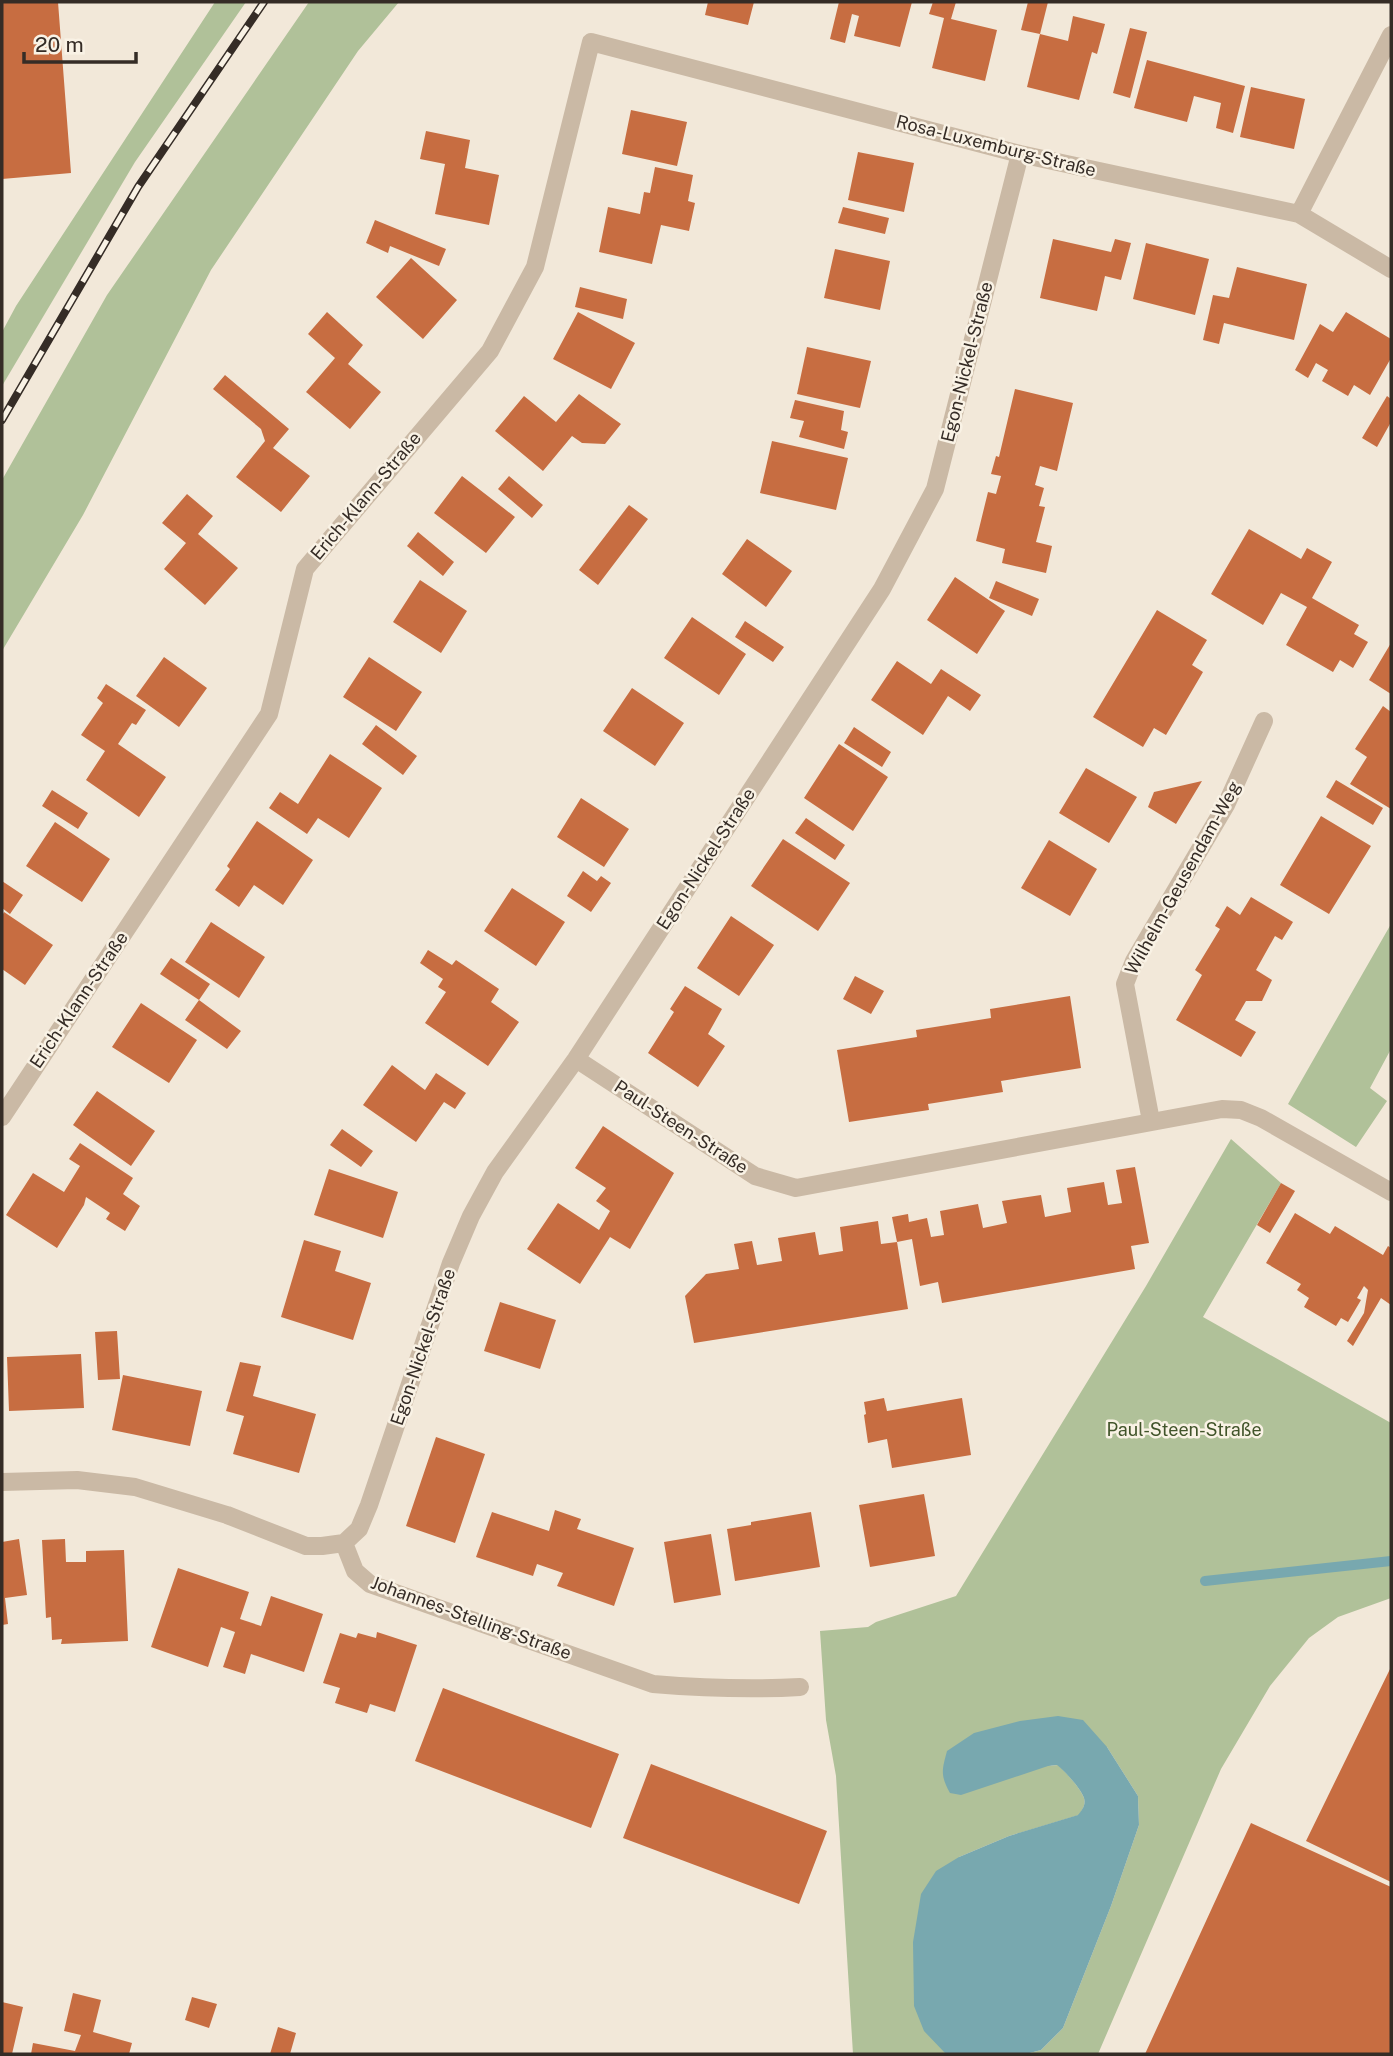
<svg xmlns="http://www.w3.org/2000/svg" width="1393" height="2056" font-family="'Public Sans',sans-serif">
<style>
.green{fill:#b0c199}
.water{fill:#78a8af}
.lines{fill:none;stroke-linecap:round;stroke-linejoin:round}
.stream{stroke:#78a8af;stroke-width:10}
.building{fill:#c76d41}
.minor{stroke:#cab9a5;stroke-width:18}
.rail-casing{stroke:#352c26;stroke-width:8}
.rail{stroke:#f9f2e5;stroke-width:5;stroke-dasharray:16;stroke-linecap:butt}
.labels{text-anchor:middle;stroke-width:5;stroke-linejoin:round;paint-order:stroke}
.street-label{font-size:18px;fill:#352c26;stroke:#f9f2e5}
.park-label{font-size:18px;fill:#41542a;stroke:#f9f2e5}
</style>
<rect width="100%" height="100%" fill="#f2e8d9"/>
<path class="green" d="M215 2H246L135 162 2 386V332L16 306Z
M309 2H399L358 51 211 270 83 515 2 651V480L107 295Z
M1391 924V1049L1370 1088 1387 1101 1356 1147 1288 1104Z
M1231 1139 1281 1183 1203 1317 1391 1423V1598L1338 1617 1309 1638 1270 1686 1221 1769 1098 2054H1026L1041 2050 1063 2028 1111 1906 1139 1825 1138 1796 1107 1747 1048 1766 1058 1765C1065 1771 1081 1789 1084 1798 1086 1805 1082 1810 1079 1815L1009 1836 959 1857 945 2053 952 2054H853L836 1776 826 1720 820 1631 868 1627 876 1622 956 1596 1146 1286Z"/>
<path class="water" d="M1058 1716 1083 1720 1107 1747 1138 1796 1139 1825 1111 1906 1063 2028 1041 2050 1026 2054 945 2053 924 2031 914 2006 913 1942 921 1894 936 1871 959 1857 1009 1836 1078 1815C1082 1810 1086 1805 1084 1798 1081 1789 1065 1771 1057 1765L1048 1766 961 1795 950 1793C940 1775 942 1770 947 1751L974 1733 1020 1721Z"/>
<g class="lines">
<path class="stream" d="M1205 1581 1391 1561"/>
</g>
<path class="building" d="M2 2H58L71 173 2 179Z
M708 2H754L748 25 705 15Z
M839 2H912L900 47 854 36 859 16 852 14 845 43 830 39Z
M933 2H956L951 19 997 30 985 81 932 68 944 18 929 14Z
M1028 2H1048L1040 34 1021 30Z
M1073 16 1105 24 1097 54 1092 52 1079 100 1027 87 1040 34 1068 41Z
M1130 28 1147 32 1130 98 1113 93Z
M1147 60 1245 86 1233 133 1216 128 1221 103 1194 96 1187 122 1134 108Z
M1251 87 1305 99 1294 149 1240 137Z
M631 110 687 122 677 166 622 154Z
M426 131 470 140 465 168 499 175 489 225 435 214 445 164 420 159Z
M858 152 914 163 904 212 848 200Z
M655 167 693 175 688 201 695 203 689 231 661 225 652 264 599 252 608 207 640 214 644 192 650 193Z
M843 207 889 218 885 234 838 223Z
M375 220 446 249 439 266 390 246 388 253 366 243Z
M1053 239 1111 252 1115 239 1131 243 1121 280 1105 276 1097 311 1040 298Z
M1146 243 1209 259 1195 315 1133 299Z
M835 249 890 261 880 310 824 298Z
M411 258 457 300 423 339 376 297Z
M1237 267 1307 284 1294 340 1224 323 1219 344 1203 340 1213 295 1229 298Z
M580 287 627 299 623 319 575 307Z
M327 312 363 345 348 364 381 392 350 429 306 392 335 358 308 334Z
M578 312 635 343 611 389 553 359Z
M1346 312 1391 339V358L1370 395 1354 385 1348 396 1322 381 1328 370 1316 363 1308 378 1295 370 1320 324 1333 332Z
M807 347 871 361 860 408 797 394Z
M225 375 289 429 273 448 310 476 281 512 236 477 265 441 261 429 213 389Z
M1015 389 1073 403 1057 471 1040 466 1035 485 1044 488 1039 506 1045 507 1036 542 1052 546 1046 573 1002 563 1005 549 976 541 988 492 996 494 1001 476 991 474 996 456 999 457Z
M579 394 621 424 605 444 582 443 572 436 543 471 495 431 524 396 556 422Z
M1387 396 1391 399V422L1377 447 1362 438Z
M795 400 844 411 841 430 848 432 844 449 799 437 804 421 790 418Z
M772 441 848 458 836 510 760 493Z
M462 476 515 517 486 553 434 513Z
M509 476 543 505 532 518 498 489Z
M187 494 213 516 198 534 238 568 205 605 164 569 186 543 162 523Z
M629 505 648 519 598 585 579 570Z
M1249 529 1301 559 1307 548 1332 562 1312 598 1359 625 1354 634 1368 642 1353 668 1340 660 1333 672 1286 645 1307 607 1281 593 1263 625 1211 594Z
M418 532 454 562 443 576 407 546Z
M747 539 792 571 766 607 722 574Z
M955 577 1005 611 977 654 927 620Z
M420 580 467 611 441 653 393 622Z
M996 581 1039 599 1032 616 989 598Z
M1157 610 1207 640 1192 665 1203 672 1166 735 1154 728 1143 747 1093 717Z
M692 617 746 654 719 695 664 658Z
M745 621 784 647 773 662 735 637Z
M1391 643V694L1369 680Z
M164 657 207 688 179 727 136 696Z
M369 657 422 692 396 731 343 697Z
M897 661 931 684 941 669 981 695 970 711 948 696 923 735 871 700Z
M106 684 146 710 136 725 132 723 118 744 166 777 139 817 86 780 105 751 81 735 103 703 97 698Z
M632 688 684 723 655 766 603 731Z
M1383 706 1391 712V809L1350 784 1367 757 1355 749Z
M376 725 417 756 403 775 362 744Z
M854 727 891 752 882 767 844 743Z
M839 744 888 777 853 831 804 798Z
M330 754 382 788 349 838 318 818 307 834 269 808 280 792 298 804Z
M1086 768 1137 797 1109 843 1059 813Z
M1336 780 1383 808 1373 825 1326 797Z
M1202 781 1176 824 1148 807 1154 792Z
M52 790 88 813 78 829 42 806Z
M581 798 629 829 604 867 557 837Z
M1321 816 1371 846 1329 914 1280 885Z
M806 818 845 845 835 860 795 833Z
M257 821 313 860 283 905 254 885 239 907 215 890 230 869 227 866Z
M55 822 110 859 82 902 26 866Z
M783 839 850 883 818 931 751 886Z
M1049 840 1097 869 1070 916 1021 888Z
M583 871 597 881 601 876 611 883 591 912 567 896Z
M2 881 23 895 10 914 2 908Z
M512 888 565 922 536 966 484 931Z
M1251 897 1293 922 1282 940 1275 936 1256 970 1272 980 1262 1001H1246L1235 1020 1256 1032 1241 1057 1176 1020 1202 975 1195 970 1220 929 1215 926 1227 906 1240 915Z
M4 912 53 945 25 985 2 969V916Z
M731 916 774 945 739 996 697 968Z
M211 922 265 957 239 998 185 962Z
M428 950 452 965 456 960 499 989 491 1002 519 1022 488 1066 425 1023 446 992 438 987 443 979 420 963Z
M171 958 210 984 199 1000 241 1031 227 1049 185 1020 199 1000 160 974Z
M855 976 884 991 871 1014 843 999Z
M685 986 722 1009 708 1034 725 1046 698 1087 648 1053 674 1012 670 1009Z
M1070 996 1081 1068 1001 1081 1003 1092 928 1104 929 1110 849 1122 837 1050 917 1037 916 1030 991 1018 990 1009Z
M141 1003 197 1040 169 1083 112 1047Z
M392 1065 425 1090 436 1073 466 1093 455 1109 444 1102 416 1142 363 1105Z
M97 1091 155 1131 131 1166 73 1125Z
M603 1126 674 1173 630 1249 610 1237 580 1284 527 1249 558 1203 599 1230 610 1211 596 1201 606 1188 575 1168Z
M342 1129 373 1151 361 1167 330 1145Z
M80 1143 133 1178 123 1194 140 1206 125 1231 106 1219 110 1213 86 1197 84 1205 57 1248 6 1215 33 1173 64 1192 80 1166 69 1159Z
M1135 1167 1149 1243 1131 1246 1135 1269 942 1303 938 1282 920 1286 912 1239 897 1242 892 1217 908 1214 909 1222 927 1218 931 1237 944 1235 940 1211 978 1204 983 1228 1007 1223 1002 1201 1041 1195 1045 1217 1071 1212 1067 1188 1104 1182 1108 1205 1122 1203 1116 1170Z
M329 1169 398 1192 383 1238 314 1215Z
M1281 1183 1295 1191 1270 1233 1257 1225Z
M1295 1213 1330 1234 1335 1226 1383 1255 1388 1246 1391 1248V1305L1381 1298 1353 1346 1347 1341 1364 1313 1368 1290 1364 1286 1357 1298 1361 1300 1348 1322 1341 1318 1336 1326 1304 1307 1309 1298 1297 1290 1301 1284 1266 1263Z
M878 1221 881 1244 897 1242 908 1309 694 1343 685 1296 706 1274 739 1269 734 1244 752 1241 757 1265 782 1261 778 1238 815 1232 819 1255 843 1251 840 1227Z
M304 1240 341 1251 335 1271 371 1283 353 1340 281 1317Z
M500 1302 556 1320 540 1369 484 1351Z
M117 1331 120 1379 98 1380 95 1332Z
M81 1354 84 1408 9 1411 7 1357Z
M240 1362 261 1366 253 1396 316 1414 299 1473 233 1454 244 1416 226 1411Z
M123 1375 202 1391 190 1446 112 1430Z
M884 1398 887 1411 962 1398 971 1455 892 1468 887 1439 868 1443 864 1415 866 1414 864 1402Z
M436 1437 485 1454 455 1543 406 1526Z
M924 1494 935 1556 870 1567 859 1505Z
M555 1510 581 1519 577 1529 634 1548 614 1606 557 1586 563 1573 537 1564 533 1576 476 1557 492 1512 549 1531Z
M811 1512 820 1567 735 1581 727 1529 751 1525V1522Z
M711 1534 721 1595 674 1603 664 1542Z
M19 1539 27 1595 5 1598 8 1624 2 1625V1542Z
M65 1539 66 1562H86V1551L124 1550 128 1641 61 1644 62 1639 52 1640 51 1617 46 1618 42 1540Z
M178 1568 249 1592 240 1619 261 1626 271 1596 323 1614 304 1672 251 1654 245 1674 223 1667 235 1632 221 1627 208 1667 151 1647Z
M377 1632 417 1645 395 1712 370 1704 367 1713 335 1703 340 1688 323 1683 340 1633 356 1638 358 1633 376 1638Z
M1391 1667V1882L1306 1841Z
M443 1688 619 1754 591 1828 415 1761Z
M651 1764 827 1831 799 1904 623 1838Z
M1251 1823 1391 1887V2054H1145Z
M73 1993 101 2000 93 2032 132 2043 129 2054H31L33 2043 75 2051 81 2035 64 2031Z
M192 1997 217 2004 209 2028 185 2020Z
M2 2002 23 2007 12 2054 2 2053Z
M278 2027 296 2033 290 2054H270Z"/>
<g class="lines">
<path class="minor" d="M1299 214 1391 35
M576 1059 755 1176 796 1188 1222 1109 1241 1110 1261 1118 1391 1192
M2 1117 269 714 305 569 490 351 535 267 591 42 1020 154 1299 214 1391 269
M1151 1121 1125 984 1134 961 1226 805 1264 721
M2 1482 77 1480 135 1487 227 1515 306 1546H322L344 1543
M344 1543 359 1529 369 1505 451 1263 471 1216 495 1172 576 1059 882 589 935 489 1020 154
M344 1543 355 1571 370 1584 653 1684C702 1688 750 1690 800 1687"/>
<defs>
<path id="rail" d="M2 420 138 187 264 2"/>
</defs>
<use href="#rail" class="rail-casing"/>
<use href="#rail" class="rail"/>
</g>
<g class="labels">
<g class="street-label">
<text transform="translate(996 146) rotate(14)" y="6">Rosa-Luxemburg-Straße</text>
<text transform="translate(967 362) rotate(-76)" y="6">Egon-Nickel-Straße</text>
<text transform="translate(366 496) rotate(-50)" y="6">Erich-Klann-Straße</text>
<text transform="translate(706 859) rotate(-57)" y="6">Egon-Nickel-Straße</text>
<text transform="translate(1183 878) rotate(-61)" y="6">Wilhelm-Geusendam-Weg</text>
<text transform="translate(79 1000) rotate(-56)" y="6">Erich-Klann-Straße</text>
<text transform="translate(681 1127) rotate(33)" y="6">Paul-Steen-Straße</text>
<text transform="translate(423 1347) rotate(-71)" y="6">Egon-Nickel-Straße</text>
<text transform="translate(471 1618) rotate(20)" y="6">Johannes-Stelling-Straße</text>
</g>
<g class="park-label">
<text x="1184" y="1436">Paul-Steen-Straße</text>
</g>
</g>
<rect width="1393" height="2056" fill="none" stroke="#352c26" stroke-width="7"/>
<path d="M24 52v10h112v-10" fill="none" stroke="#352c26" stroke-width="3.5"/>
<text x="35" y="52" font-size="21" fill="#352c26" stroke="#f9f2e5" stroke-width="5" paint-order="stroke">20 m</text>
</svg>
